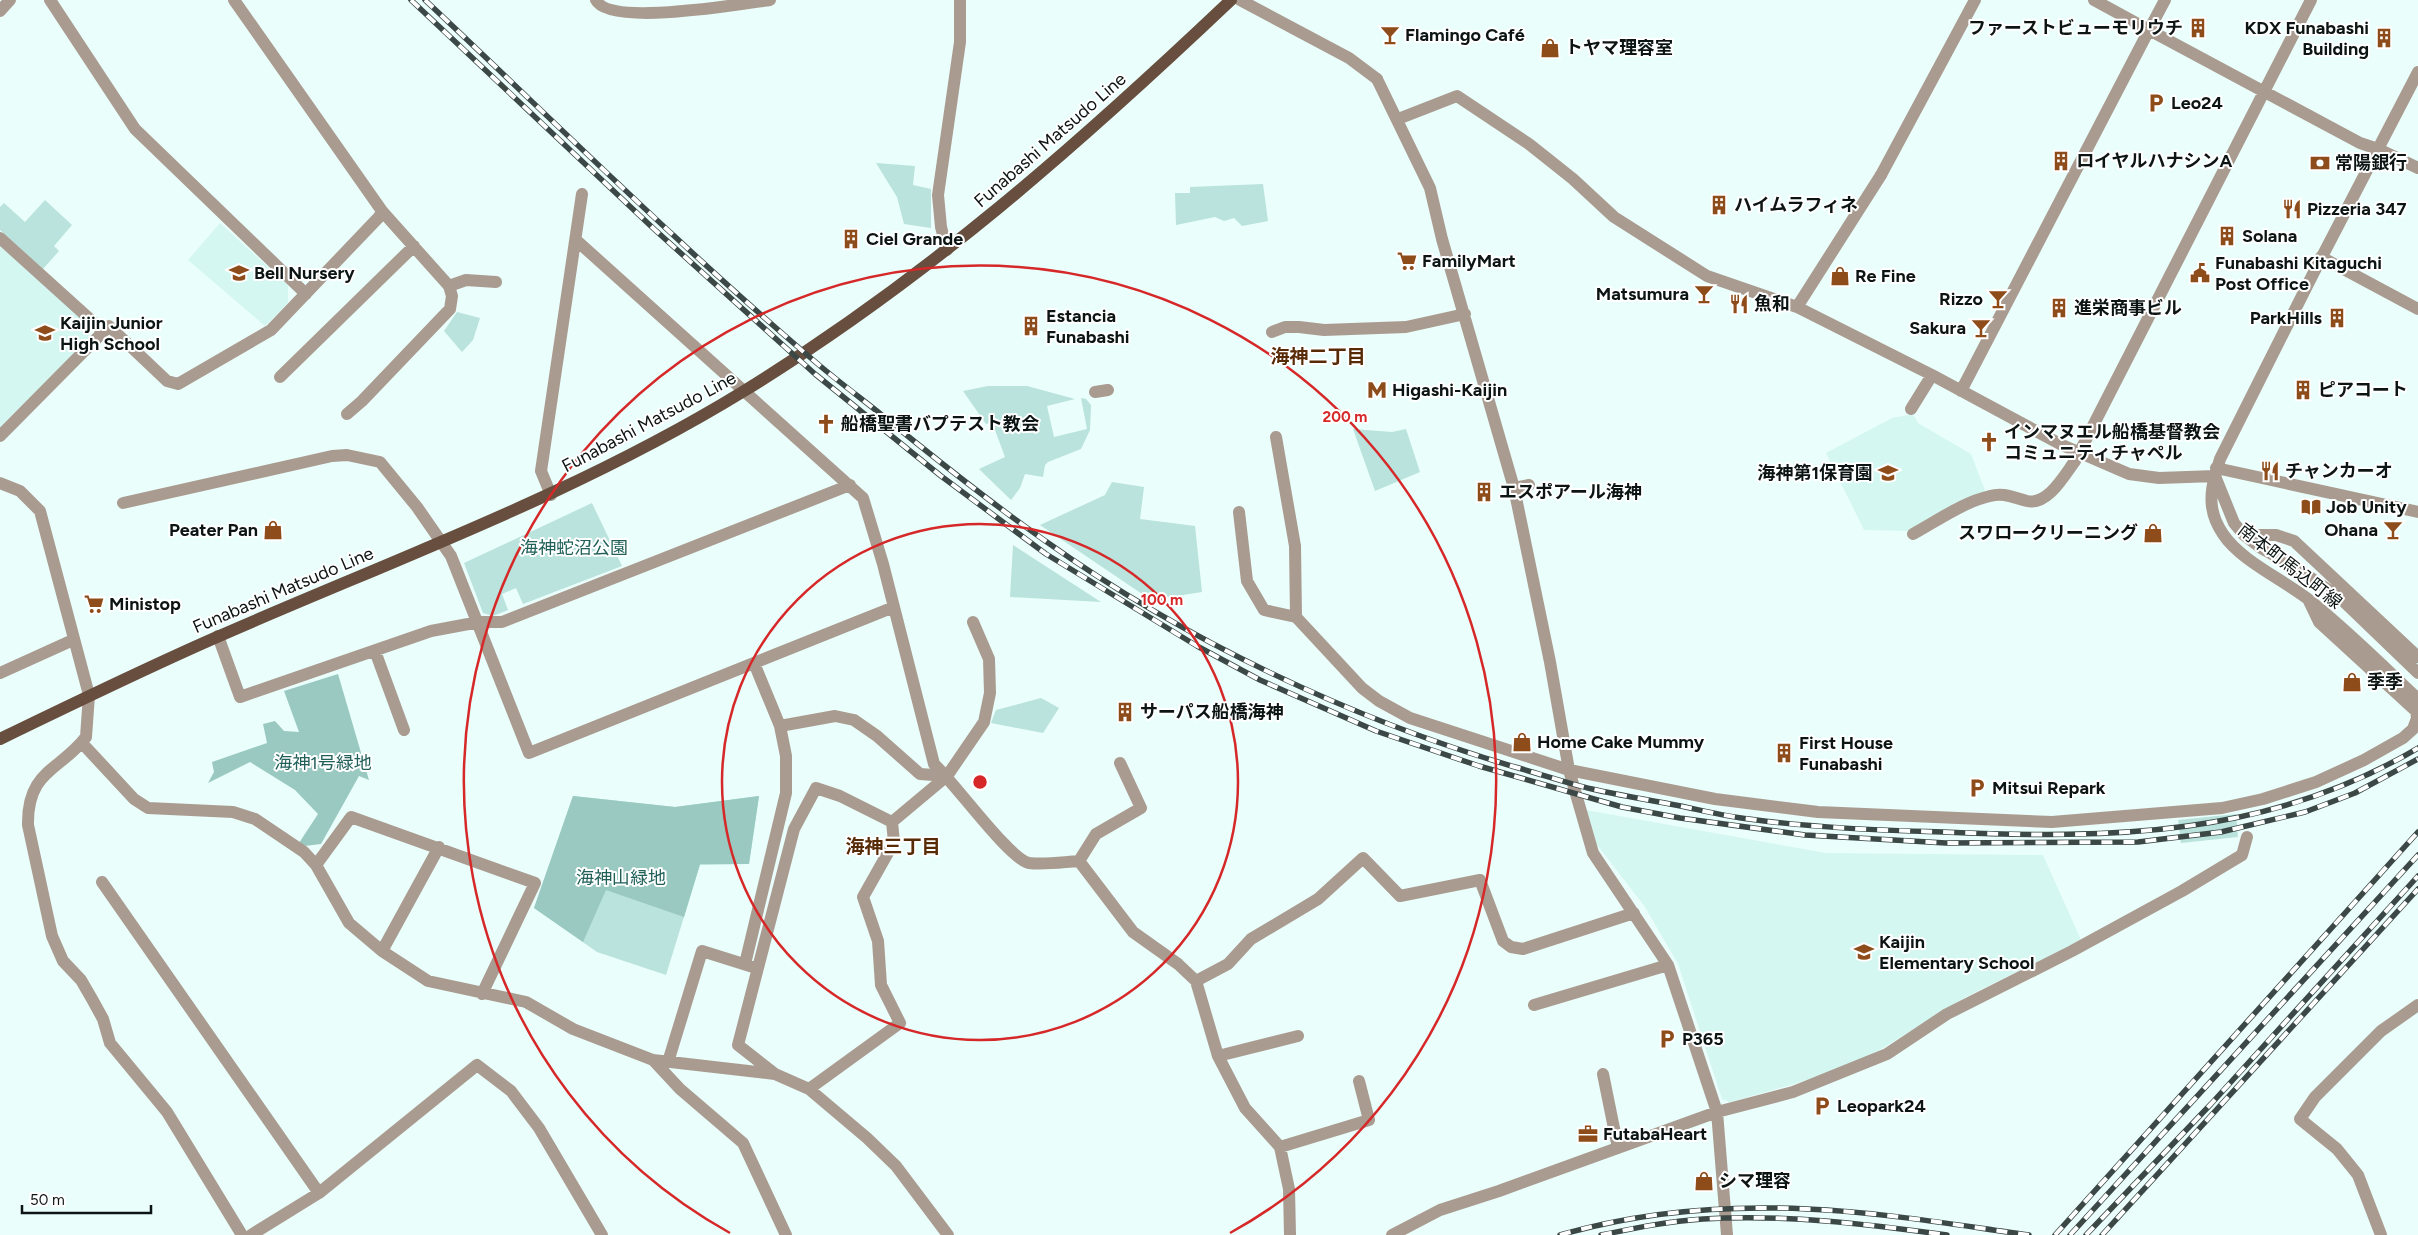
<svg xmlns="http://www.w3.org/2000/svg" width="2418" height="1235" font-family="Figtree,'Noto Sans JP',sans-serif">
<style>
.built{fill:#d5f7f2}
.green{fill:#b9e3dc}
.forest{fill:#99c9c1}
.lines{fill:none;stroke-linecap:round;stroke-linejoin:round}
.minor{stroke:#aa9b91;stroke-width:12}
.tertiary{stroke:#aa9b91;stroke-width:12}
.primary{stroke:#684e3e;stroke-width:12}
.rail-casing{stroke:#3c4846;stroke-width:5.5}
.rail{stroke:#fff;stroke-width:4;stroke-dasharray:11;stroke-linecap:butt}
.ring{fill:none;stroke:#d62828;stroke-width:2.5}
.labels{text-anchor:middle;stroke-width:4;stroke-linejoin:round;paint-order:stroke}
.poi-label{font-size:18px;font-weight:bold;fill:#0c1513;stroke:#fff;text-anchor:start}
.street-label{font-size:18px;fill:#0c1513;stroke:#fff}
.park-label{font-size:18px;fill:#22615a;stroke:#fff}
.neighbourhood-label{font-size:19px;font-weight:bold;fill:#582b07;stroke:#fff}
.centre{fill:#d62828;stroke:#fff;stroke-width:2.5}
.ring-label{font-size:15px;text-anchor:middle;font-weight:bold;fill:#d62828;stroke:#fff;stroke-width:4;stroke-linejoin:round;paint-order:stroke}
</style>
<rect width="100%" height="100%" fill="#eafefb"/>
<path class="built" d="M220 223 288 285V303L265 326 188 260Z
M0 246 90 326 89 339 0 427Z
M1913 414 1918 423 1971 454 1986 493 1911 531 1864 530 1826 453 1892 418Z
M1586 810 1826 853 2043 855 2081 940 1966 997 1883 1048 1853 1064 1791 1085 1730 1102 1722 1099 1678 964 1645 907 1594 841Z"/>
<path class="green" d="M876 163 915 166 913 185 931 189V228L904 224 897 197Z
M1263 184 1268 221 1242 226 1234 218 1224 221 1215 217 1176 225 1175 193H1190V187Z
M45 200 72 225 54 246 59 251 43 269 0 230V207L4 203 25 222Z
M457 312 480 318 473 340 462 352 444 331Z
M988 386H1027L1075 399 1047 406 1054 437 1087 429 1081 398 1086 399 1091 405 1090 430 1081 449 1048 462 1045 465 1043 477 1025 474 1020 488 1011 500 979 469 1005 457 992 422 986 424 963 391Z
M1353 429 1392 432 1406 429 1420 472 1375 491Z
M1112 482 1144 487 1140 519 1195 526 1202 592 1151 600 1040 525 1105 495Z
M592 503 622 566 523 604 516 588 502 594 508 610 493 616 483 613 464 563Z
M1013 545 1101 602 1010 597Z
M1041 698 1059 708 1043 733 991 723 996 710Z
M573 796 675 807 759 796 749 864 700 865 666 975 597 952 534 908Z
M2236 814 2238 837 2181 843 2178 820Z"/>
<path class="forest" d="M338 674 369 780 359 776 321 844 305 846 299 843 318 814 295 790 250 762 208 783 214 772 212 762 267 743 263 724 275 721 284 731 299 732 284 691Z
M573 796 675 807 759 796 749 864H700L684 917 606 890 583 942 534 908Z"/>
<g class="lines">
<path class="minor" d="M50 0 135 129 306 294
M596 0C609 27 741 4 770 0
M1377 79 1430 188 1442 239 1514 488 1550 662 1569 770 1593 853 1668 965 1717 1112 1727 1235
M1398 119 1457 96 1529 144 1573 179 1614 217 1707 276 1797 307 1932 375 2062 445 2129 474 2159 478 2215 476
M0 238 103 331
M576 240 863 498 883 564 934 764C954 782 1010 860 1029 863 1045 865 1063 862 1079 861L1133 932 1178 964 1196 981 1218 1056 1245 1108 1280 1147 1289 1189 1290 1235
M947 250 941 227 938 195 960 42V0
M449 286 466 280 496 282
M1797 307 1881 175
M1272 332 1285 327H1299L1324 330 1406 327 1465 314
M280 377 414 246
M1961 391 2149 30 2360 143 2378 149
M1095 392 1108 390
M1911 409 1932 375
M347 414 362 401 450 309 452 296 449 286 382 211
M0 436 109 326 167 381 178 384 271 330 379 217 382 211 234 0
M1276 437 1295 546 1296 617
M2216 468 2418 512
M2215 476C2209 497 2210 515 2223 534 2240 560 2282 579 2308 599 2346 629 2382 665 2418 699
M2215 476 2234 523 2244 535 2261 548 2292 565 2339 597 2418 673
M0 483 20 491 40 511 89 695 86 737C60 771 27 770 28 825L52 936 63 961 81 980 92 999 103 1019 110 1043 167 1112 242 1235
M1514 488 1529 485
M551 495 541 471 582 194
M123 503 332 456 347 455 380 462 417 507 451 556 529 753 894 607
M1239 512 1247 581 1264 610 1296 617 1362 688 1379 701 1410 718 1569 770 1715 799 1818 812 2052 822 2222 808 2263 799 2316 782 2364 760 2403 738 2413 729 2417 718 2416 711 2319 622 2308 599
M1913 534C1937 521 1963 502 1990 496 2004 492 2014 498 2027 501 2048 506 2065 474 2075 461L2311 0
M2244 535H2276L2294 541 2418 657
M218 636 240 697 431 631 479 622H502L850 485
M375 651 404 730
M0 673 73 640
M780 726 835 716 854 720 877 736 920 774 947 776
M82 743 134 799 148 808 233 812 255 819 304 852 316 865 349 923 382 951 428 981 526 1002 573 1029 653 1060 775 1074
M892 822 840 796 816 788 794 829 738 1045 775 1074 809 1089 867 1138 896 1166 948 1235
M1079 861 1096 834 1141 808 1120 763
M316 865 351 817 535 883 482 994
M102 882 319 1193
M382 951 439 847
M745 964 786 793V756L780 726 754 663
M1196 981 1228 964 1251 939 1318 899 1363 858 1400 896 1480 880 1503 941 1511 947 1523 949 1634 913
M1534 1005 1668 965
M1218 1056 1298 1036
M653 1060 680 1089 743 1143 786 1235
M668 1062 702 951 753 967
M1603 1074 1618 1148
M809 1089 900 1023 881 985 878 941 863 897 894 842 892 822 947 776 984 722 990 693 989 659 973 622
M1280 1147 1369 1120 1359 1081
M251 1235 319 1193 477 1065 511 1091 539 1128 602 1235
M1392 1235 1440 1210 1499 1191 1717 1112 1793 1092 1887 1054 1947 1014 2072 951 2182 891 2242 855 2247 837
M2381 1235 2358 1175 2337 1149 2300 1119 2315 1097 2381 1031 2418 1005"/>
<path class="tertiary" d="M1240 0 1349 58 1377 79
M2094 0 2149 30 2165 0
M0 11 10 0
M2378 149 2418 168
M1881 175 1975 0
M2321 257 2418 309
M2215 476 2220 459 2313 274 2418 72"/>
<path class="primary" d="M0 739C72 704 144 669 217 637 395 559 578 493 744 391 925 280 1078 145 1231 0"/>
<defs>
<path id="rail" d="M411 0 654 229 815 374 941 476 1046 554 1197 646 1260 680 1376 731 1479 766 1622 807 1680 818 1805 835 1946 843 2138 842 2221 832 2305 812 2355 793 2418 759
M425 0C555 122 682 249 819 365 845 387 873 407 899 429 946 467 994 505 1044 540 1183 639 1351 719 1515 767 1541 774 1566 783 1592 789 1618 795 1644 799 1670 804 1697 809 1723 816 1749 819 1813 828 1878 830 1943 832 2112 839 2268 837 2418 748
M1560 1235C1639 1212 1725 1205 1807 1209 1881 1212 1956 1225 2029 1235
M1601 1235C1635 1228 1669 1221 1703 1219 1785 1214 1866 1224 1947 1235
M2055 1235 2418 832
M2070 1235 2418 855
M2086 1235 2211 1104 2418 876
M2102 1235 2418 889"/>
</defs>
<use href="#rail" class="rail-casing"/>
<use href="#rail" class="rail"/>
</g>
<g class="ring">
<circle cx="980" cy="782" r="258"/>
<path d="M730 1233A516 516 0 1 1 1230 1233"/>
</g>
<defs>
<symbol id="building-bare" viewBox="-9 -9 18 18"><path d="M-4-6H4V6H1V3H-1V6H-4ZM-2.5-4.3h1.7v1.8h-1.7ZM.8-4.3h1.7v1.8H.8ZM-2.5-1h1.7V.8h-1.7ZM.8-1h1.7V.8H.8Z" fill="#8d4c19" stroke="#fff" stroke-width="2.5" paint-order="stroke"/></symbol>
<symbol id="bar-bare" viewBox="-9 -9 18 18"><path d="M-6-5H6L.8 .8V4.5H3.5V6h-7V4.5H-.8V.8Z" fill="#8d4c19" stroke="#fff" stroke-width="2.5" paint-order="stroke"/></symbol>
<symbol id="shop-bare" viewBox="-9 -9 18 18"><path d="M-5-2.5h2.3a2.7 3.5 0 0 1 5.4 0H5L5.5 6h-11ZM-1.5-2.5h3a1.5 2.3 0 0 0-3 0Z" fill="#8d4c19" stroke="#fff" stroke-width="2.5" paint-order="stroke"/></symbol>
<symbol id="parking-bare" viewBox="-9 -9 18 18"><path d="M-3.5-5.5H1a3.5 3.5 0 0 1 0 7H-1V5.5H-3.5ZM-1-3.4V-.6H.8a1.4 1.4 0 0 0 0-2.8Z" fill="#8d4c19" stroke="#fff" stroke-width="2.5" paint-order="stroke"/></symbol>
<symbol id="bank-bare" viewBox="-9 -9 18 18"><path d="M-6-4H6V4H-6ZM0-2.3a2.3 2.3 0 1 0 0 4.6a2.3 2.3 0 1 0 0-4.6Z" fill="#8d4c19" stroke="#fff" stroke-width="2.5" paint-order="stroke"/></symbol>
<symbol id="restaurant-bare" viewBox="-9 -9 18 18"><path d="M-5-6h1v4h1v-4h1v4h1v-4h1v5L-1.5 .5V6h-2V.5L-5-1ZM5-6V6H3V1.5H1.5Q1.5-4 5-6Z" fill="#8d4c19" stroke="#fff" stroke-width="2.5" paint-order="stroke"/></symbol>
<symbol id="supermarket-bare" viewBox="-9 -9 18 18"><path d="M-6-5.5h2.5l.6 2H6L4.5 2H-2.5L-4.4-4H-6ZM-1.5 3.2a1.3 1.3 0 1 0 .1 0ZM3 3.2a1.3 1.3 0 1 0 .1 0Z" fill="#8d4c19" stroke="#fff" stroke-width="2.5" paint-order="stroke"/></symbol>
<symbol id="school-bare" viewBox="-9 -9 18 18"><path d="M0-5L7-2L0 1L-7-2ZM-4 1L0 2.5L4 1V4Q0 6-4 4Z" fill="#8d4c19" stroke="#fff" stroke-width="2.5" paint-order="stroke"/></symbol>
<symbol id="civic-bare" viewBox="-9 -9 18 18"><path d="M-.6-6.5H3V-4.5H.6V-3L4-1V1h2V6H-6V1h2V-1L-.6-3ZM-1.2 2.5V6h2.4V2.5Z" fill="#8d4c19" stroke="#fff" stroke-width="2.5" paint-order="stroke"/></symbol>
<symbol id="metro-bare" viewBox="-9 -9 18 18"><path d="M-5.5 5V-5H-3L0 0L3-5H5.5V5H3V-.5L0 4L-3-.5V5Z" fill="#8d4c19" stroke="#fff" stroke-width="2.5" paint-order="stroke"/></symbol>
<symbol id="church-bare" viewBox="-9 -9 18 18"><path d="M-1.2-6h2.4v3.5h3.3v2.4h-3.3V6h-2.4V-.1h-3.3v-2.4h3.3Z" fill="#8d4c19" stroke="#fff" stroke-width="2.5" paint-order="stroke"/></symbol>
<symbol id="library-bare" viewBox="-9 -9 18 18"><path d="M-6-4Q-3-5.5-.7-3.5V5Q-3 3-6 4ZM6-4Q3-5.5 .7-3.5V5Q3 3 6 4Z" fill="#8d4c19" stroke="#fff" stroke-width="2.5" paint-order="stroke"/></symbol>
<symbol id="office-bare" viewBox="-9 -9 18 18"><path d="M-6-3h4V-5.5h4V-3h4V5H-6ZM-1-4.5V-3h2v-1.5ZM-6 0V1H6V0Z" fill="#8d4c19" stroke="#fff" stroke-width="2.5" paint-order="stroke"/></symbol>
</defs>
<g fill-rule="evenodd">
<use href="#building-bare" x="2184" y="14" width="28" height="28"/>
<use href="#bar-bare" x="1376" y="21" width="28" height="28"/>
<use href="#building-bare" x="2370" y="24" width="28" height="28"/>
<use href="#shop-bare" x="1536" y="34" width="28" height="28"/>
<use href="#parking-bare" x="2142" y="89" width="28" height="28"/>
<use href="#building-bare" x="2047" y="147" width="28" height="28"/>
<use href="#bank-bare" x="2306" y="149" width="28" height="28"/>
<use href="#building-bare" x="1705" y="191" width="28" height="28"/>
<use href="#restaurant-bare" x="2278" y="195" width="28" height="28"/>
<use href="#building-bare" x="2213" y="222" width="28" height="28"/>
<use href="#building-bare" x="837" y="225" width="28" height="28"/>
<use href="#supermarket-bare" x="1393" y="247" width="28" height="28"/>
<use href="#school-bare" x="225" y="259" width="28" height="28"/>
<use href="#civic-bare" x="2186" y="259" width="28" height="28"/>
<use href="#shop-bare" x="1826" y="262" width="28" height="28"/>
<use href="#bar-bare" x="1690" y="280" width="28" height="28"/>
<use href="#bar-bare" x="1984" y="285" width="28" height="28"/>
<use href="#restaurant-bare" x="1725" y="290" width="28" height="28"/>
<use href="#building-bare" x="2045" y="294" width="28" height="28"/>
<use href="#building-bare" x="2323" y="304" width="28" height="28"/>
<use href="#building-bare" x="1017" y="312" width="28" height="28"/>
<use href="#bar-bare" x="1967" y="314" width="28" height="28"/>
<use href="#school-bare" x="31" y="319" width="28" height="28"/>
<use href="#metro-bare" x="1363" y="376" width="28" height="28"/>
<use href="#building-bare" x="2289" y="376" width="28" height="28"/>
<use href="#church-bare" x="812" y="410" width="28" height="28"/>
<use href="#church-bare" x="1975" y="428" width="28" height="28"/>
<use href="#restaurant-bare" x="2256" y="457" width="28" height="28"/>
<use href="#school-bare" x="1874" y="459" width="28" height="28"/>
<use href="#building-bare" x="1470" y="478" width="28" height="28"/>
<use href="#library-bare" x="2297" y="493" width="28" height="28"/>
<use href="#shop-bare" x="259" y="516" width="28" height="28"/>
<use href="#bar-bare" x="2379" y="516" width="28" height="28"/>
<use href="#shop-bare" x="2139" y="519" width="28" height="28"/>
<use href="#supermarket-bare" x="80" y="590" width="28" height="28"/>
<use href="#shop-bare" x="2338" y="668" width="28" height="28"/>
<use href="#building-bare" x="1111" y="698" width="28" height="28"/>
<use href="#shop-bare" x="1508" y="728" width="28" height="28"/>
<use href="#building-bare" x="1770" y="739" width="28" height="28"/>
<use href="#parking-bare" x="1963" y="774" width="28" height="28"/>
<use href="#school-bare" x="1850" y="938" width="28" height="28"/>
<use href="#parking-bare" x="1653" y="1025" width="28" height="28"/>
<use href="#parking-bare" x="1808" y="1092" width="28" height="28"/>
<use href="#office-bare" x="1574" y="1120" width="28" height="28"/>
<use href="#shop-bare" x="1690" y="1167" width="28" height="28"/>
</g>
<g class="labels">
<g class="poi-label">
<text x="2183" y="34" text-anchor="end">ファーストビューモリウチ</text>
<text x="2369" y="34" text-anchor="end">KDX Funabashi<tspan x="2369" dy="21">Building</tspan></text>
<text x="1405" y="41">Flamingo Café</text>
<text x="1565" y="54">トヤマ理容室</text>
<text x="2171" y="109">Leo24</text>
<text x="2076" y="167">ロイヤルハナシンA</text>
<text x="2335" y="169">常陽銀行</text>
<text x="1734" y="211">ハイムラフィネ</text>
<text x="2307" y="215">Pizzeria 347</text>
<text x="2242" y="242">Solana</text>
<text x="866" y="245">Ciel Grande</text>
<text x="1422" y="267">FamilyMart</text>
<text x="2215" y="269">Funabashi Kitaguchi<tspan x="2215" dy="21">Post Office</tspan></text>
<text x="254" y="279">Bell Nursery</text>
<text x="1855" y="282">Re Fine</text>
<text x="1689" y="300" text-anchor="end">Matsumura</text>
<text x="1983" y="305" text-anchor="end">Rizzo</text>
<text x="1754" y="310">魚和</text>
<text x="2074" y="314">進栄商事ビル</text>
<text x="1046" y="322">Estancia<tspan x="1046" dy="21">Funabashi</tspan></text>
<text x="2322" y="324" text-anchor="end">ParkHills</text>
<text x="60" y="329">Kaijin Junior<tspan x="60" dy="21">High School</tspan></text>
<text x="1966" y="334" text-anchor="end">Sakura</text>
<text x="1392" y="396">Higashi-Kaijin</text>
<text x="2318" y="396">ピアコート</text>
<text x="841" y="430">船橋聖書バプテスト教会</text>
<text x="2004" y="438">インマヌエル船橋基督教会<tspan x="2004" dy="21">コミュニティチャペル</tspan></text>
<text x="2285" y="477">チャンカーオ</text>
<text x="1873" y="479" text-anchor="end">海神第1保育園</text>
<text x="1499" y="498">エスポアール海神</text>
<text x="2326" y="513">Job Unity</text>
<text x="258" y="536" text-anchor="end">Peater Pan</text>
<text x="2378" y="536" text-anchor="end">Ohana</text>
<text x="2138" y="539" text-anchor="end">スワロークリーニング</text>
<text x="109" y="610">Ministop</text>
<text x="2367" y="688">季季</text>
<text x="1140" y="718">サーパス船橋海神</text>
<text x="1537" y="748">Home Cake Mummy</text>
<text x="1799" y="749">First House<tspan x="1799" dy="21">Funabashi</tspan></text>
<text x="1992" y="794">Mitsui Repark</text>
<text x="1879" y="948">Kaijin<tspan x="1879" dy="21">Elementary School</tspan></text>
<text x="1682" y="1045">P365</text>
<text x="1837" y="1112">Leopark24</text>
<text x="1603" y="1140">FutabaHeart</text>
<text x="1719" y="1187">シマ理容</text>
</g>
<g class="street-label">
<text transform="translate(1050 140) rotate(-41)" y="6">Funabashi Matsudo Line</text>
<text transform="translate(649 422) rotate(-28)" y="6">Funabashi Matsudo Line</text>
<text transform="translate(2290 566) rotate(38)" y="6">南本町馬込町線</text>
<text transform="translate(283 590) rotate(-23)" y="6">Funabashi Matsudo Line</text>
</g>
<g class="park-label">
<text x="574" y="554">海神蛇沼公園</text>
<text x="323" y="769">海神1号緑地</text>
<text x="621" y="884">海神山緑地</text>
</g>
<g class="neighbourhood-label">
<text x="1318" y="363">海神二丁目</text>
<text x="893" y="853">海神三丁目</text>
</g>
</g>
<circle cx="980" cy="782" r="8" class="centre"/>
<g class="ring-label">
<text x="1345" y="422">200 m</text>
<text x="1162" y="605">100 m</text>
</g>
<path d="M22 1205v8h129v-8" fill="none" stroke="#0c1513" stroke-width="2.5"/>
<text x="30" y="1205" font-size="15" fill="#0c1513" stroke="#ffffff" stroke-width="4" paint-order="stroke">50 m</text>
</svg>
